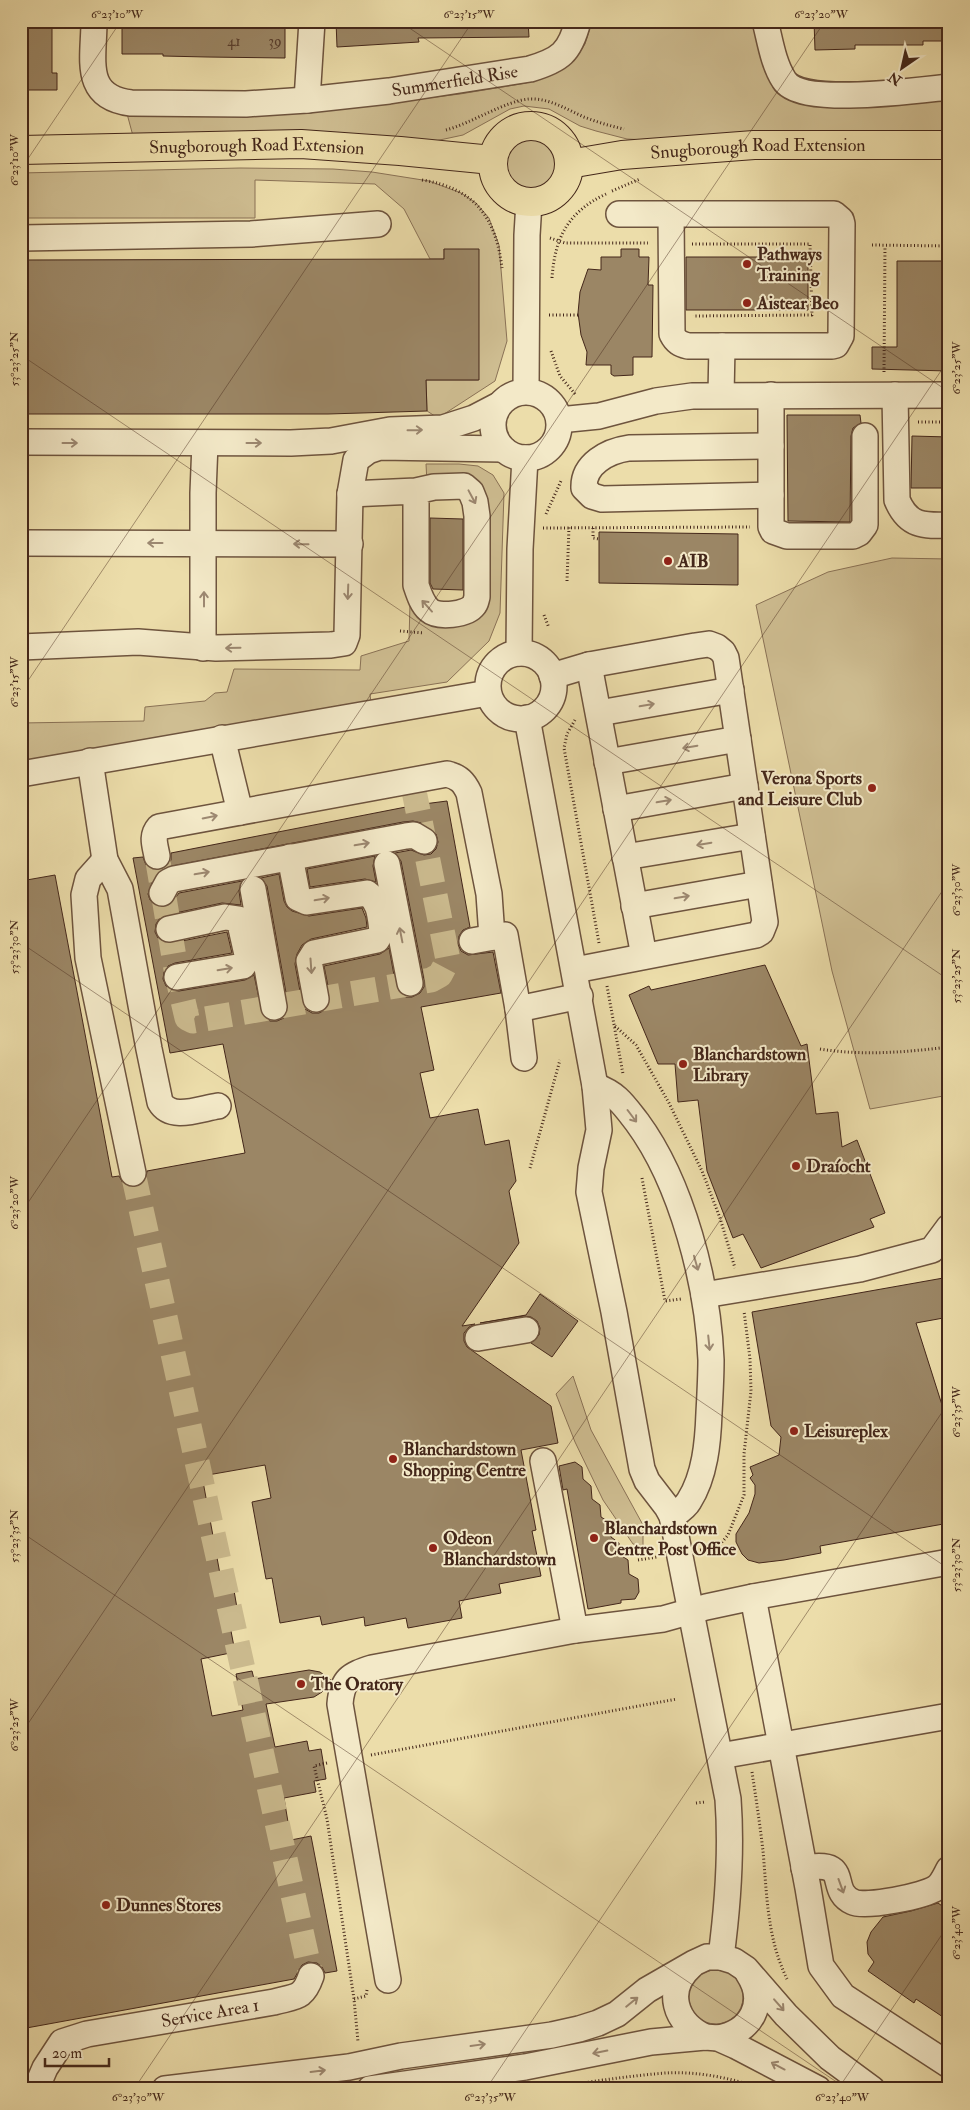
<svg xmlns="http://www.w3.org/2000/svg" width="970" height="2110" font-family="'IM FELL Double Pica',serif">
<style>
.green{fill:#cfbe92;stroke:#8a7256}
.building{fill:#9b8665;stroke:#44271a}
.lines{fill:none;stroke-linecap:round;stroke-linejoin:round}
.minor-tunnel{stroke:#cab98d;stroke-width:25;stroke-dasharray:25 12;stroke-linecap:butt}
.minor-casing{stroke:#6e543e;stroke-width:28}
.major-casing{stroke:#44271a;stroke-width:30}
.path{stroke:#44271a;stroke-width:3;stroke-dasharray:1 2.5;stroke-linecap:butt}
.minor{stroke:#f3e9c8;stroke-width:25}
.major{stroke:#ecddaa;stroke-width:28}
.oneway{stroke:#9c8871}
.ticks{fill:none;stroke:#44271a;stroke-width:1;stroke-opacity:0.45}
.poi-dot{fill:#8f2418;stroke:#f3e9c8;stroke-width:2}
.labels{text-anchor:middle;stroke-width:4;stroke-linejoin:round;paint-order:stroke}
.number-label{font-size:15px;fill:#5a3f2d}
.street-label{font-size:18px;fill:#44271a;stroke:#f3e9c8}
.poi-label{font-size:18px;font-weight:bold;fill:#44271a;stroke:#f3e9c8;text-anchor:start}
.neatline{fill:none;stroke:#44271a;stroke-width:2}
.ticks-label{font-size:12px;text-anchor:middle;fill:#44271a}
</style>
<rect width="100%" height="100%" fill="#ecddaa"/>
<filter id="stains"><feTurbulence type="fractalNoise" baseFrequency=".004" numOctaves="4"/><feColorMatrix values="0 0 0 0 .2 0 0 0 0 .09 0 0 0 0 .02 0 0 0 .5 -.17"/></filter>
<radialGradient id="worn" r=".72"><stop offset=".6" stop-color="#630" stop-opacity="0"/><stop offset="1" stop-color="#630" stop-opacity=".3"/></radialGradient>
<path class="green" d="M590 21H756L771 82 949 97V131L745 133 646 140 627 139 596 131 580 126 549 109 524 106 510 109 463 135 435 141 133 136 126 110 361 106 460 94 526 83 563 69 577 56 585 44 590 28Z
M503 163a27 27 0 1 1 54 0a27 27 0 1 1-54 0Z
M240 168 333 169 372 172 429 181 461 193 476 203 489 218 499 245 507 341 495 381 438 418 427 411 426 380H478L444 249V259H430L404 209 375 184 255 180V218H21V173Z
M426 464H459L478 466 493 475 504 493 500 613 489 641 447 682 370 694 372 713 21 774V723L144 721 145 707 205 701 215 693 227 692 234 669 360 670 361 656 409 641 410 603 472 615 478 502 427 483Z
M892 558 949 559V1095L870 1109 832 971 756 605 828 572Z
M573 1376 591 1430 643 1525V1546L633 1544 603 1500 575 1442 556 1394Z
M689 1997a27 27 0 1 1 54 0a27 27 0 1 1-54 0Z"/>
<path class="building" d="M21 21H52V73H57V90H21Z
M122 21H285V58L207 57 163 56V54H122Z
M336 21H528L529 37 418 38 419 42 337 47Z
M814 21H949V41H923V45H855V49L815 50Z
M444 249H479V380H426L427 411 328 414H21V260L444 259Z
M621 249H639V257H649L648 285H653L652 357H633V375L614 376 611 374V365H586L587 352 581 335 578 313 580 292 588 269 601 270V257H621Z
M686 257H808V310H686Z
M897 261H948V371L872 369V347H897Z
M787 415H860L861 423 853 428 851 436 850 522 788 521Z
M912 436 949 437V488H911Z
M430 518 463 519V590L433 589 430 583Z
M599 532 738 534V585L599 583Z
M447 801 470 927 463 930 459 936 458 944 461 951 468 955 493 952 501 993 421 1007 434 1070 420 1073 430 1118 478 1109 485 1145 509 1140 516 1181 509 1191 519 1243 462 1326 475 1324 469 1327 464 1333V1341L467 1347 551 1406 558 1443 521 1450 536 1530 532 1531 541 1576 499 1584 501 1593 459 1601 462 1618 408 1628 406 1618 365 1626 364 1617 322 1625 320 1616 280 1623 272 1578 266 1579 252 1502 271 1498 265 1465 202 1476 220 1574 231 1573 237 1608 227 1610 235 1652 201 1659 212 1716 243 1710 236 1674 252 1671 254 1679 309 1670 320 1672 331 1680 322 1692 314 1697 266 1704 275 1747 307 1741 309 1751 321 1749 326 1779 314 1781 316 1792 284 1798 291 1840 311 1836 337 1971 325 1973 322 1967 317 1963 308 1962 302 1965 294 1979 21 2029V881L55 875 112 1177 119 1176 123 1183 128 1186 135 1187 143 1183 146 1178 147 1171 245 1153 223 1044 170 1053 133 858 143 857 146 865 152 869 161 870 155 875 148 894 150 900 155 905 162 907 170 905 179 893 242 881 239 891 241 905 222 903 166 915 160 918 156 924 155 932 158 938 165 943H172L227 932 232 953 175 963 168 966 164 972 163 979 166 986 172 990 179 991 245 980 254 975 263 1016 270 1021H277L284 1018 288 1011V1004L267 886 261 878 279 874 284 901 287 907 292 911 309 916 362 908 366 918 367 927 311 939 302 945 297 954 295 964 302 1002 305 1009 312 1013H319L325 1010 329 1004 330 996 324 966 380 954 389 948 396 986 400 993 406 997H412L420 993 424 987V980L401 861 395 853 411 850 424 855 431 854 436 849 438 842 436 834 421 823 413 821 403 822 167 867 171 860V853L416 805Z
M375 856 373 866 376 882 365 879 310 887 307 869Z
M765 965 801 1046 807 1044 816 1114 838 1112 842 1147 857 1140 885 1213 870 1219 874 1227 761 1268 743 1234 733 1238 707 1171 698 1100 678 1102 675 1064H658L629 995 649 986 651 990Z
M949 1277V1317L916 1323 949 1427V1523L820 1546 821 1553 784 1560 759 1563 748 1560 742 1554 736 1542V1534L749 1513 755 1494V1485L750 1478 753 1475 750 1467 779 1455 781 1437 771 1426 752 1312Z
M540 1294 578 1321 552 1357 531 1343 539 1335 540 1328 537 1321 531 1317 524 1316 480 1323 526 1315Z
M575 1462 582 1467 583 1479 591 1486 592 1499 600 1505 601 1517 609 1522 611 1537 619 1543V1554L628 1560 629 1574 638 1579 639 1592 635 1599 621 1600V1603L588 1609 567 1489 563 1490 559 1466Z
M938 1903 949 1911V2021L916 1999 914 2003 868 1971 874 1962 868 1954 867 1942 871 1932 883 1917 911 1911Z"/>
<g class="lines">
<path class="minor-tunnel" d="M157 856 177 975 187 1018 193 1021 431 980 440 975 448 960 412 781
M133 1173 311 1976"/>
<defs>
<g id="minor">
<path id="s1" d="M94 21C94 59 82 97 131 103L246 104 307 100 389 91 530 69C560 60 570 53 578 21"/>
<path d="M765 21C770 40 773 63 784 80 800 107 919 90 949 87"/>
<path d="M307 100 312 21"/>
<path d="M619 214H834L841 220 842 224 841 336 836 345 832 346H688C680 344 676 342 672 334L671 214"/>
<path d="M21 238 251 234 378 224"/>
<path d="M526 391 527 235 529 202"/>
<circle cx="526" cy="425" r="33"/>
<path d="M721 395 722 346"/>
<path d="M771 395V527L773 531 787 536H853L859 533 865 525V436"/>
<path d="M895 395 897 500C908 526 923 526 949 525"/>
<path d="M559 420 599 416 656 401 692 396 949 395"/>
<path d="M21 442 291 443 331 441 390 430 443 428 474 418 497 406"/>
<path d="M771 446 629 448C608 451 583 464 584 488L592 496 602 499 771 495"/>
<path d="M350 494 416 491 434 487 464 486 471 492 475 502 477 516V597C476 600 476 603 474 605 467 615 438 618 429 610 422 604 419 594 416 585V491"/>
<path d="M21 543 350 544"/>
<path d="M21 647 138 642 216 648 331 645 344 643 347 635 350 494 356 460 368 451 380 447 503 449"/>
<path d="M203 648V493L205 443"/>
<path d="M519 653 520 549 525 458"/>
<circle cx="521" cy="686" r="33"/>
<path d="M589 665 644 956"/>
<path d="M552 676 589 665 695 646 709 644 717 647 723 652 726 658 765 922 761 932 756 935 575 970"/>
<path d="M599 713 731 690"/>
<path d="M527 718 595 1086 599 1130 591 1168 589 1192 614 1312 642 1469 647 1481 667 1507 672 1516 728 1799C732 1853 728 1904 721 1957"/>
<path d="M222 738 240 812"/>
<path d="M90 761 105 860 120 889 149 1049 160 1102C171 1121 199 1109 218 1106"/>
<path d="M607 762 738 739"/>
<path d="M21 774 488 693"/>
<path d="M616 809 745 786"/>
<path d="M157 856C155 845 151 836 159 827L447 774C459 777 464 782 469 793L489 894 492 937"/>
<path d="M290 857 298 898 307 902 367 893C380 902 380 916 382 931L377 940 314 953 309 961 316 999"/>
<path d="M625 857 752 836"/>
<path d="M105 860 88 879 84 895 88 958 133 1173"/>
<path d="M387 864 410 983"/>
<path d="M253 889 274 1007"/>
<path d="M162 893 168 882 174 879 406 836 414 835 424 841"/>
<path d="M634 906 759 884"/>
<path d="M169 929 225 917 239 919 248 959 243 966 177 977"/>
<path d="M472 941 505 935 518 1009 524 1058"/>
<path d="M518 1009 580 996"/>
<path d="M595 1086C617 1094 623 1104 637 1122 682 1183 708 1284 711 1360 711 1377 710 1395 709 1413 708 1442 705 1476 689 1501 685 1508 678 1512 672 1516"/>
<path d="M704 1295 860 1269 932 1250 949 1227"/>
<path d="M478 1338 526 1330"/>
<path d="M543 1461 575 1630"/>
<path d="M753 1597 808 1888 821 1966 843 1996 949 2065"/>
<path d="M720 1756 949 1716"/>
<path d="M804 1868C854 1859 826 1890 853 1902 865 1908 924 1896 936 1888 942 1884 945 1876 949 1869"/>
<path d="M691 1966C664 1990 675 2023 705 2037"/>
<path d="M388 1980 340 1704C342 1679 350 1675 372 1668L575 1630 663 1619 706 1607 753 1597 949 1562"/>
<path d="M718 2038C751 2032 768 2003 748 1973"/>
<path id="s2" d="M36 2089 45 2068 62 2042 87 2034 274 2002C296 1996 303 1999 311 1976"/>
<path d="M165 2089 349 2067 401 2056 552 2035 579 2029 598 2023 617 2014 647 1990 694 1963 707 1957H721L734 1961 746 1969 786 2015 830 2058 872 2089"/>
<path d="M370 2089 525 2067 651 2042 705 2037 718 2038 736 2046 818 2089"/>
</g>
<g id="major">
<circle cx="531" cy="164" r="38"/>
<path id="s3" d="M21 150 301 144 400 151 492 160"/>
<path id="s4" d="M569 164 622 155 754 145H949"/>
</g>
</defs>
<use href="#minor" class="minor-casing"/>
<use href="#major" class="major-casing"/>
<path class="path" d="M446 130C472 123 505 101 529 99 549 98 566 109 584 117 597 122 610 126 624 129
M422 180C475 188 496 218 502 268
M612 191 640 179
M550 238 565 243H648
M692 244H810L812 315 693 316
M872 245 949 246
M552 278C555 237 568 212 606 194
M549 315H578
M551 351 560 376 576 395
M884 372 885 246
M918 422H949
M546 514 561 481
M543 528 750 527
M593 528V538L599 539
M567 581 569 527
M544 615 549 628
M400 631 424 633
M575 720 567 734 564 748 599 943
M607 986 623 1074
M615 1026 636 1045 669 1103 702 1171 720 1218 735 1268
M820 1049C864 1056 906 1052 949 1047
M530 1168 560 1060
M642 1178 665 1301 681 1299
M700 1550 717 1548 728 1535 744 1495V1454L751 1391 750 1359 744 1311
M638 1560 657 1557
M371 1755 677 1699
M327 1763 314 1766 327 1819 354 1999 358 2042
M752 1772C756 1798 760 1825 763 1851 767 1895 767 1938 787 1979
M696 1803 705 1802
M354 1999 366 1996 367 1990
M543 2089C584 2083 625 2076 666 2073 695 2071 734 2078 761 2089"/>
<use href="#minor" class="minor"/>
<use href="#major" class="major"/>
</g>
<defs><path id="oneway-shaft" d="M-6 0H5M1.5-3L5.5 0L1.5 3" fill="none" stroke-width="1.6" stroke-linecap="round" stroke-linejoin="round" transform="scale(1.25)"/></defs>
<g class="oneway">
<use href="#oneway-shaft" transform="translate(415 430) rotate(-1)"/>
<use href="#oneway-shaft" transform="translate(70 443)"/>
<use href="#oneway-shaft" transform="translate(254 443)"/>
<use href="#oneway-shaft" transform="translate(472 497) rotate(62)"/>
<use href="#oneway-shaft" transform="translate(155 543) rotate(180)"/>
<use href="#oneway-shaft" transform="translate(301 544) rotate(-179)"/>
<use href="#oneway-shaft" transform="translate(348 592) rotate(92)"/>
<use href="#oneway-shaft" transform="translate(204 599) rotate(-90)"/>
<use href="#oneway-shaft" transform="translate(427 606) rotate(-132)"/>
<use href="#oneway-shaft" transform="translate(233 648) rotate(179)"/>
<use href="#oneway-shaft" transform="translate(647 705) rotate(-10)"/>
<use href="#oneway-shaft" transform="translate(690 747) rotate(170)"/>
<use href="#oneway-shaft" transform="translate(664 801) rotate(-10)"/>
<use href="#oneway-shaft" transform="translate(210 817) rotate(-11)"/>
<use href="#oneway-shaft" transform="translate(362 844) rotate(-10)"/>
<use href="#oneway-shaft" transform="translate(704 844) rotate(170)"/>
<use href="#oneway-shaft" transform="translate(202 873) rotate(-10)"/>
<use href="#oneway-shaft" transform="translate(682 897) rotate(-10)"/>
<use href="#oneway-shaft" transform="translate(322 899) rotate(-10)"/>
<use href="#oneway-shaft" transform="translate(401 935) rotate(-101)"/>
<use href="#oneway-shaft" transform="translate(311 966) rotate(86)"/>
<use href="#oneway-shaft" transform="translate(225 969) rotate(-9)"/>
<use href="#oneway-shaft" transform="translate(632 1116) rotate(53)"/>
<use href="#oneway-shaft" transform="translate(696 1263) rotate(74)"/>
<use href="#oneway-shaft" transform="translate(709 1343) rotate(84)"/>
<use href="#oneway-shaft" transform="translate(841 1886) rotate(70)"/>
<use href="#oneway-shaft" transform="translate(632 2002) rotate(-39)"/>
<use href="#oneway-shaft" transform="translate(779 2005) rotate(49)"/>
<use href="#oneway-shaft" transform="translate(478 2045) rotate(-8)"/>
<use href="#oneway-shaft" transform="translate(600 2052) rotate(169)"/>
<use href="#oneway-shaft" transform="translate(778 2066) rotate(-152)"/>
<use href="#oneway-shaft" transform="translate(318 2071) rotate(-7)"/>
</g>
<path class="ticks" d="M399 21 949 392M21 169 121 21M21 355 949 980M21 691 473 21M21 943 949 1569M21 1213 825 21M21 1532 847 2089M21 1734 949 359M134 2089 949 881M486 2089 949 1402M838 2089 949 1924"/>
<g class="poi-dot">
<circle cx="747" cy="264" r="5"/>
<circle cx="747" cy="303" r="5"/>
<circle cx="668" cy="561" r="5"/>
<circle cx="872" cy="788" r="5"/>
<circle cx="683" cy="1064" r="5"/>
<circle cx="796" cy="1166" r="5"/>
<circle cx="794" cy="1431" r="5"/>
<circle cx="393" cy="1459" r="5"/>
<circle cx="594" cy="1538" r="5"/>
<circle cx="433" cy="1548" r="5"/>
<circle cx="301" cy="1684" r="5"/>
<circle cx="106" cy="1905" r="5"/>
</g>
<g class="labels">
<g class="number-label">
<text x="234" y="46">41</text>
<text x="275" y="46">39</text>
</g>
<g class="street-label">
<text dy="6" stroke="none"><textPath href="#s1" startOffset="429">Summerfield Rise</textPath></text>
<text dy="6" stroke="none"><textPath href="#s3" startOffset="236">Snugborough Road Extension</textPath></text>
<text dy="6" stroke="none"><textPath href="#s4" startOffset="190">Snugborough Road Extension</textPath></text>
<text dy="6" stroke="none"><textPath href="#s2" startOffset="205">Service Area 1</textPath></text>
</g>
<g class="poi-label">
<text x="757" y="260">Pathways<tspan x="757" dy="21">Training</tspan></text>
<text x="757" y="309">Aistear Beo</text>
<text x="678" y="567">AIB</text>
<text x="862" y="784" text-anchor="end">Verona Sports<tspan x="862" dy="21">and Leisure Club</tspan></text>
<text x="693" y="1060">Blanchardstown<tspan x="693" dy="21">Library</tspan></text>
<text x="806" y="1172">Draíocht</text>
<text x="804" y="1437">Leisureplex</text>
<text x="403" y="1455">Blanchardstown<tspan x="403" dy="21">Shopping Centre</tspan></text>
<text x="604" y="1534">Blanchardstown<tspan x="604" dy="21">Centre Post Office</tspan></text>
<text x="443" y="1544">Odeon<tspan x="443" dy="21">Blanchardstown</tspan></text>
<text x="311" y="1690">The Oratory</text>
<text x="116" y="1911">Dunnes Stores</text>
</g>
</g>
<rect width="970" height="2110" fill="none" stroke="#ecddaa" stroke-width="55"/>
<g transform="translate(902 68) rotate(214)" stroke="#f3e9c8" stroke-width="4" paint-order="stroke">
<path d="M0-4L9 19L0 12L-9 19Z" fill="#44271a"/>
<text y="-8" font-size="14" font-weight="bold" text-anchor="middle" fill="#44271a">N</text>
</g>
<path d="M45 2058v8h64v-8" fill="none" stroke="#44271a" stroke-width="2.5"/>
<text x="52" y="2058" font-size="15" fill="#44271a" stroke="#f3e9c8" stroke-width="4" paint-order="stroke">20 m</text>
<rect x="28" y="28" width="914" height="2054" class="neatline"/>
<g class="ticks-label">
<text x="117" y="18">6°23'10"W</text>
<text x="469" y="18">6°23'15"W</text>
<text x="821" y="18">6°23'20"W</text>
<text transform="translate(14 160) rotate(-90)" y="4">6°23'10"W</text>
<text transform="translate(14 359) rotate(-90)" y="4">53°23'25"N</text>
<text transform="translate(956 368) rotate(-90)" y="4">6°23'25"W</text>
<text transform="translate(14 682) rotate(-90)" y="4">6°23'15"W</text>
<text transform="translate(956 890) rotate(-90)" y="4">6°23'30"W</text>
<text transform="translate(14 947) rotate(-90)" y="4">53°23'30"N</text>
<text transform="translate(956 976) rotate(-90)" y="4">53°23'25"N</text>
<text transform="translate(14 1203) rotate(-90)" y="4">6°23'20"W</text>
<text transform="translate(956 1412) rotate(-90)" y="4">6°23'35"W</text>
<text transform="translate(14 1536) rotate(-90)" y="4">53°23'35"N</text>
<text transform="translate(956 1565) rotate(-90)" y="4">53°23'30"N</text>
<text transform="translate(14 1725) rotate(-90)" y="4">6°23'25"W</text>
<text transform="translate(956 1933) rotate(-90)" y="4">6°23'40"W</text>
<text x="138" y="2101">6°23'30"W</text>
<text x="490" y="2101">6°23'35"W</text>
<text x="842" y="2101">6°23'40"W</text>
</g>
<rect width="100%" height="100%" filter="url(#stains)"/>
<rect width="100%" height="100%" fill="url(#worn)"/>
</svg>
